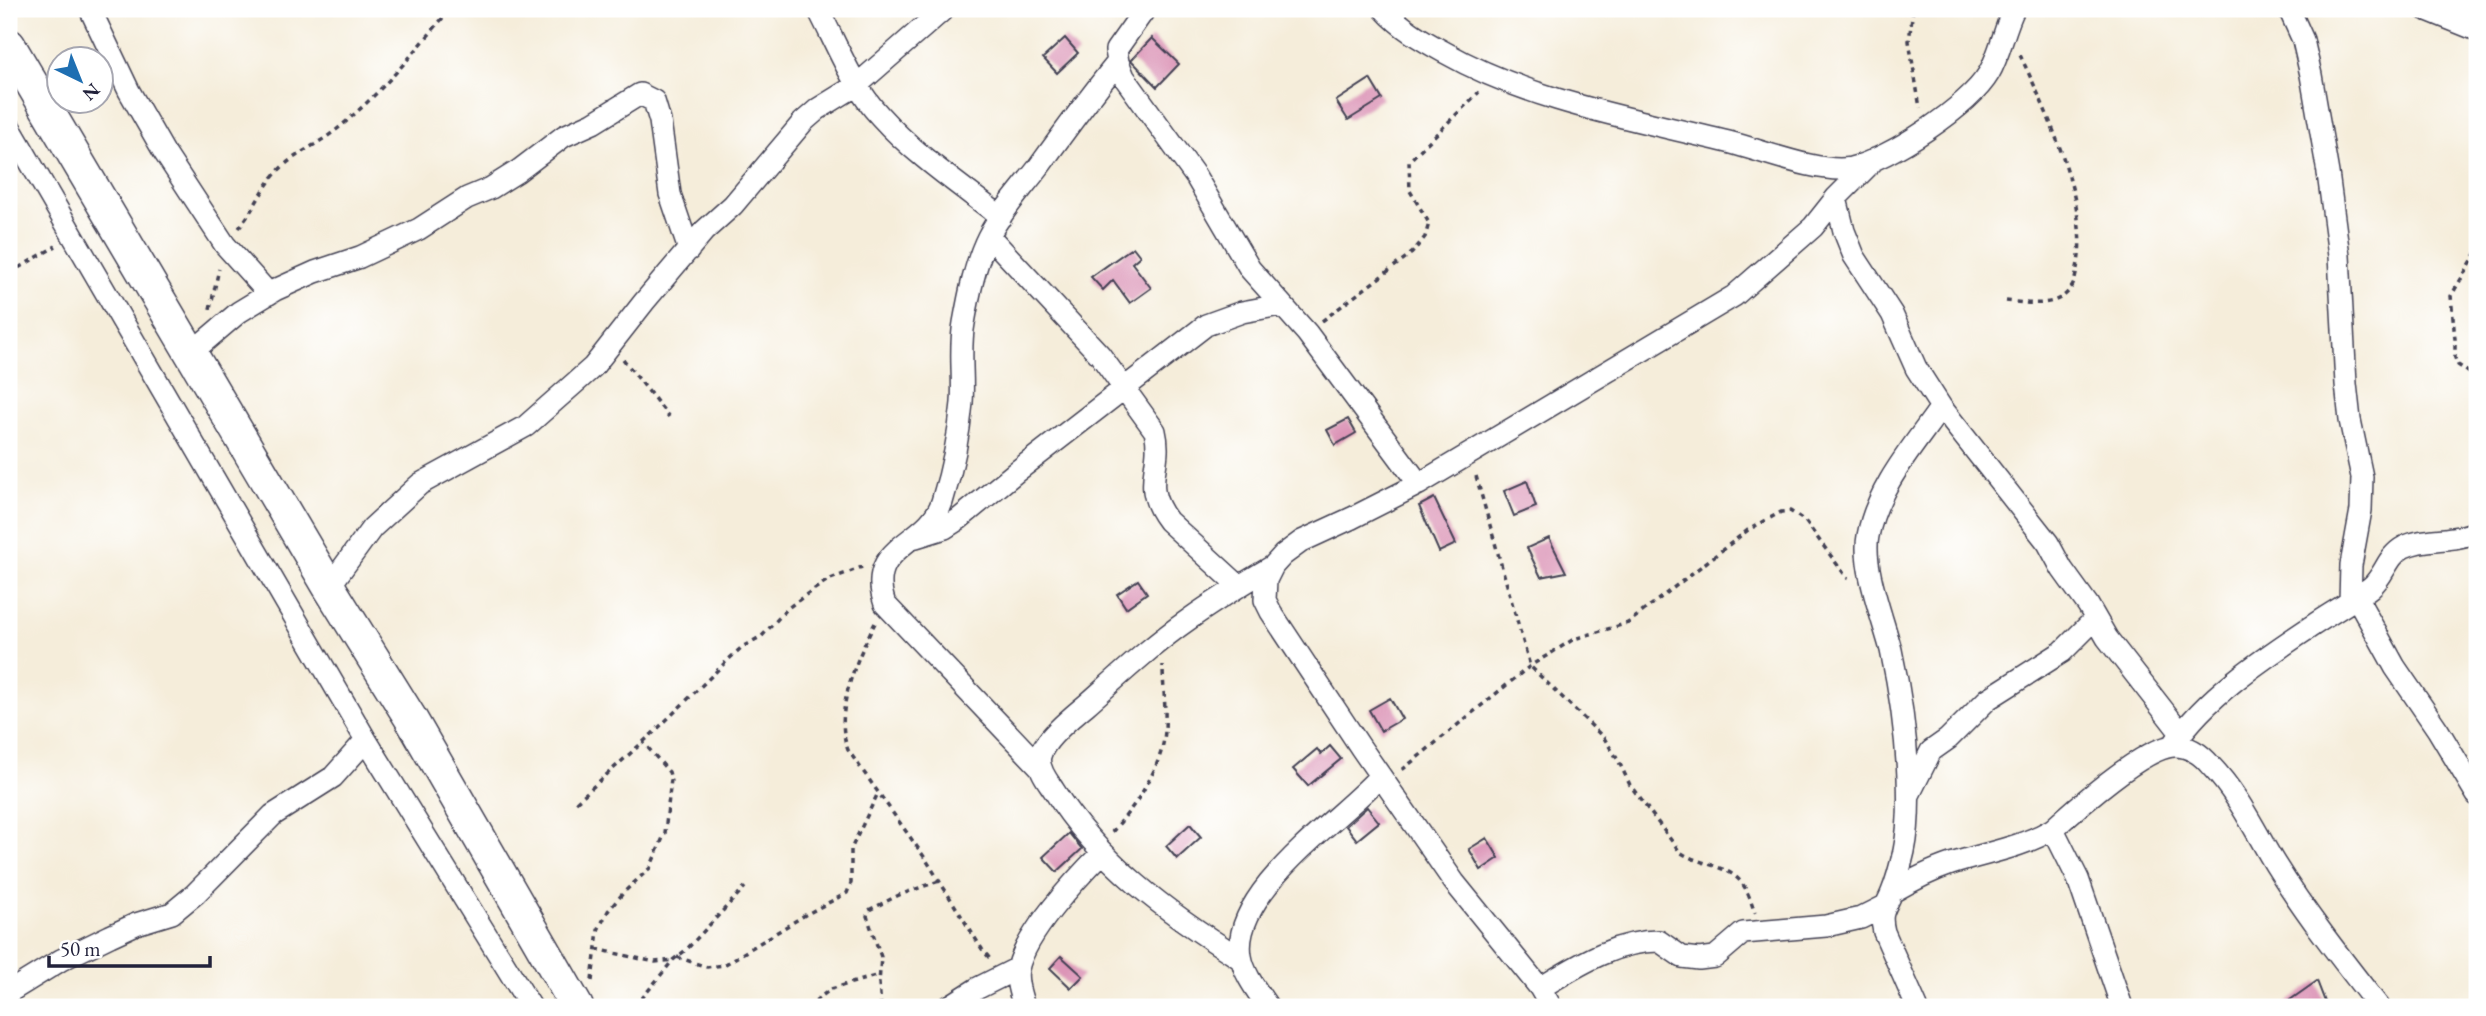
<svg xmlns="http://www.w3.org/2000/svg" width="2486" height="1016" font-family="'EB Garamond',serif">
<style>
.building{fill:#dc95b7}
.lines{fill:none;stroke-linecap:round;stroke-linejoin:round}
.minor-casing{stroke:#424053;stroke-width:24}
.highway-casing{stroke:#424053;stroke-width:35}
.path{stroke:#424053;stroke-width:3.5;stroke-dasharray:5 5;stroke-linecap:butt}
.minor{stroke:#fff;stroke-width:21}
.highway{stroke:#fff;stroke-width:32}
</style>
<rect width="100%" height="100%" fill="#fff"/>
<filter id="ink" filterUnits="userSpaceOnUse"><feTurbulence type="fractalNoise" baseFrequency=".0143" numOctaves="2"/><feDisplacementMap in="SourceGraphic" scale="14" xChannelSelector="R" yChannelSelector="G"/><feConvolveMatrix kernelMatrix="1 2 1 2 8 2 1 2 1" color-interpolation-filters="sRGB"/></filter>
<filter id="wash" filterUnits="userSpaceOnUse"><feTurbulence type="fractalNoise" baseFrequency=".00686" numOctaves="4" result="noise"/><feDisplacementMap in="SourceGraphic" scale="28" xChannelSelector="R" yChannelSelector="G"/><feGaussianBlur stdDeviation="1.57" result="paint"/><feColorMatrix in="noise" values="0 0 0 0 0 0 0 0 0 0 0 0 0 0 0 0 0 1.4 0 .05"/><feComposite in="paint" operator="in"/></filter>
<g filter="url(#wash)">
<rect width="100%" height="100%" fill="#f5edda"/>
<g id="blocks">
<path class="building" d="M1065 38 1078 53 1057 73 1043 58Z
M1152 38 1179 64 1157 87 1131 60Z
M1370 79 1382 99 1348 120 1336 101Z
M1133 247 1140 256 1132 263 1151 288 1130 303 1113 280 1103 290 1091 277Z
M1348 419 1356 433 1335 445 1327 430Z
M1527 481 1536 507 1514 516 1504 491Z
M1434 498 1456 544 1439 552 1419 506Z
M1549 538 1566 572 1541 577 1527 548Z
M1138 580 1147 593 1126 608 1117 594Z
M1390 698 1402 719 1381 731 1369 710Z
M1330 746 1341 759 1308 786 1293 769 1317 749 1321 754Z
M1367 807 1379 822 1357 840 1346 826Z
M1190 824 1201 837 1177 859 1166 846Z
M1069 833 1082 849 1057 872 1043 857Z
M1487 838 1499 858 1481 870 1469 849Z
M1061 956 1083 976 1071 988 1050 968Z
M2317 981 2327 1007H2280Z"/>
</g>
</g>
<g filter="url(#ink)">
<use href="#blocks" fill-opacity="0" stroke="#424053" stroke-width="2"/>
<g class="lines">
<defs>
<path id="minor" d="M90 9 129 91 164 152 225 245 269 294
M818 9C837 45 852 86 880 116 915 155 960 185 1001 217
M1145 9 1116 50 1118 62 1124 77 1196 177 1250 269 1307 333 1419 484
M1384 9C1401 28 1422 40 1444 52 1532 102 1635 119 1732 143 1763 151 1821 174 1851 168 1889 159 1969 107 1989 73 2000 54 2004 29 2014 9
M2289 9 2303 40 2311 75 2328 173 2339 256 2346 384 2350 420 2362 477 2361 510 2351 565 2350 602
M2425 9 2477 30
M9 126 366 740 531 1007
M1836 198 1844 231 1854 256 1892 314 1916 368 1941 407 2048 543 2062 569 2088 605 2107 638 2181 733
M989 236 1100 355 1155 431C1164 468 1139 483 1168 521L1239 586
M192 352 239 312 275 290 315 272 360 257 419 229 467 198 491 188 518 171 564 136 593 123 640 94 654 101 660 121 670 194 689 250
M916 537 945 528 959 519 1016 472 1206 325 1242 312 1280 305
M329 587 372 528 420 484 526 426 593 367 644 302 704 231 733 205 803 122 818 109 857 85 944 9
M2357 598 2395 667 2438 730 2477 795
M2174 744C2206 696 2264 658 2312 626 2332 612 2352 602 2371 587 2385 575 2387 556 2404 547 2426 536 2454 543 2477 531
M1040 767 885 604C864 545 928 545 942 502 952 470 959 436 962 403 964 376 959 350 964 323 969 295 975 263 988 237 1001 212 1021 190 1038 168 1064 132 1090 96 1118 62
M1909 795 1931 751 1948 739 1988 699 2062 652 2095 619
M2053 829 2078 879 2122 1007
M1892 892C1911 881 1930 871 1951 864 1985 853 2021 848 2053 829 2076 808 2145 746 2175 746 2190 746 2202 755 2211 766 2238 794 2255 831 2275 864 2306 914 2343 961 2379 1007
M1241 959C1168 913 1099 863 1053 789 1047 780 1037 768 1040 756 1044 739 1073 716 1086 705 1119 676 1152 645 1188 620 1216 600 1244 583 1273 566
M1540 988C1577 966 1614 941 1659 941L1682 957 1699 959 1715 957 1743 933 1826 926 1861 918 1883 907
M9 992 61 960 110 936 136 924 172 913 195 894 273 815 333 777 366 740
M948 1007 978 988 1018 968
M1024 1007C1021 995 1015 982 1018 969 1025 934 1076 879 1102 853
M1268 1007C1258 992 1244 975 1241 956 1230 891 1342 819 1380 776
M1551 1007 1540 988 1454 882 1361 748 1271 612 1265 600 1266 580 1273 566 1283 555 1302 541 1352 518 1419 484 1734 296 1813 227 1836 198 1875 159
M1917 1007 1884 932C1879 911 1885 910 1892 892 1897 880 1901 864 1904 851 1909 828 1909 801 1908 777 1906 735 1900 691 1891 650 1883 619 1862 566 1868 536 1877 487 1914 446 1941 407"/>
<path id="highway" d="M9 45 329 587 411 719 577 1007"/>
</defs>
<use href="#minor" class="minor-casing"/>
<use href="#highway" class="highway-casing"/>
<path class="path" d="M1913 9 1909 41 1920 108
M239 228C253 211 263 187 278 171 294 154 317 145 336 130 378 96 416 51 450 9
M2477 252 2451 296 2455 339V358L2458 365 2477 378
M9 268 20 267 56 246
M2006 301C2027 303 2057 309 2071 288 2075 283 2076 274 2077 268 2091 206 2046 109 2019 53
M210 309 219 269
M1322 321 1412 253 1425 237 1429 223 1410 191 1409 161 1479 92
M623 359 669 417
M1476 476 1530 666 1604 738 1618 760 1630 785 1680 852C1699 865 1726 864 1741 882 1748 890 1751 903 1755 913
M875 623C857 658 833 711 848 750L925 858 982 949 991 960
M1402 770 1530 666 1574 639 1628 623 1748 530 1781 512 1790 511 1805 521 1848 579
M576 802 652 734 729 659 742 647 762 636 788 608 807 594 828 580 862 567
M1112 832C1136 805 1162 768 1165 731 1166 709 1163 687 1163 665
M596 949 655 962 673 960
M677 957 707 967 724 965 805 915 847 893 851 883V849L878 793
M592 981 598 930 608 911 624 892 650 868 665 833 671 779 669 772 643 742
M635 1007 673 960 687 949 745 887
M807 1007 831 989 879 975
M881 1007 879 983 881 957 867 916 869 910 899 895 939 881"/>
<use href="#minor" class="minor"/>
<use href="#highway" class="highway"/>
</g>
</g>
<rect width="2486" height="1016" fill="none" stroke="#fff" stroke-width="35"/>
<g transform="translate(80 80) rotate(137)"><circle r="33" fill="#ffffff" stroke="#a7a7b1" stroke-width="2"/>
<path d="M0-5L12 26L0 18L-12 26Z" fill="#1f6fb2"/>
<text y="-10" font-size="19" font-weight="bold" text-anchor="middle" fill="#22223b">N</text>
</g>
<path d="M49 956v10h161v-10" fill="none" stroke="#22223b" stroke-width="3.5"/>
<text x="60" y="956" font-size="21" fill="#22223b" stroke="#ffffff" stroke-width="5" paint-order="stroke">50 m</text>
</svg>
